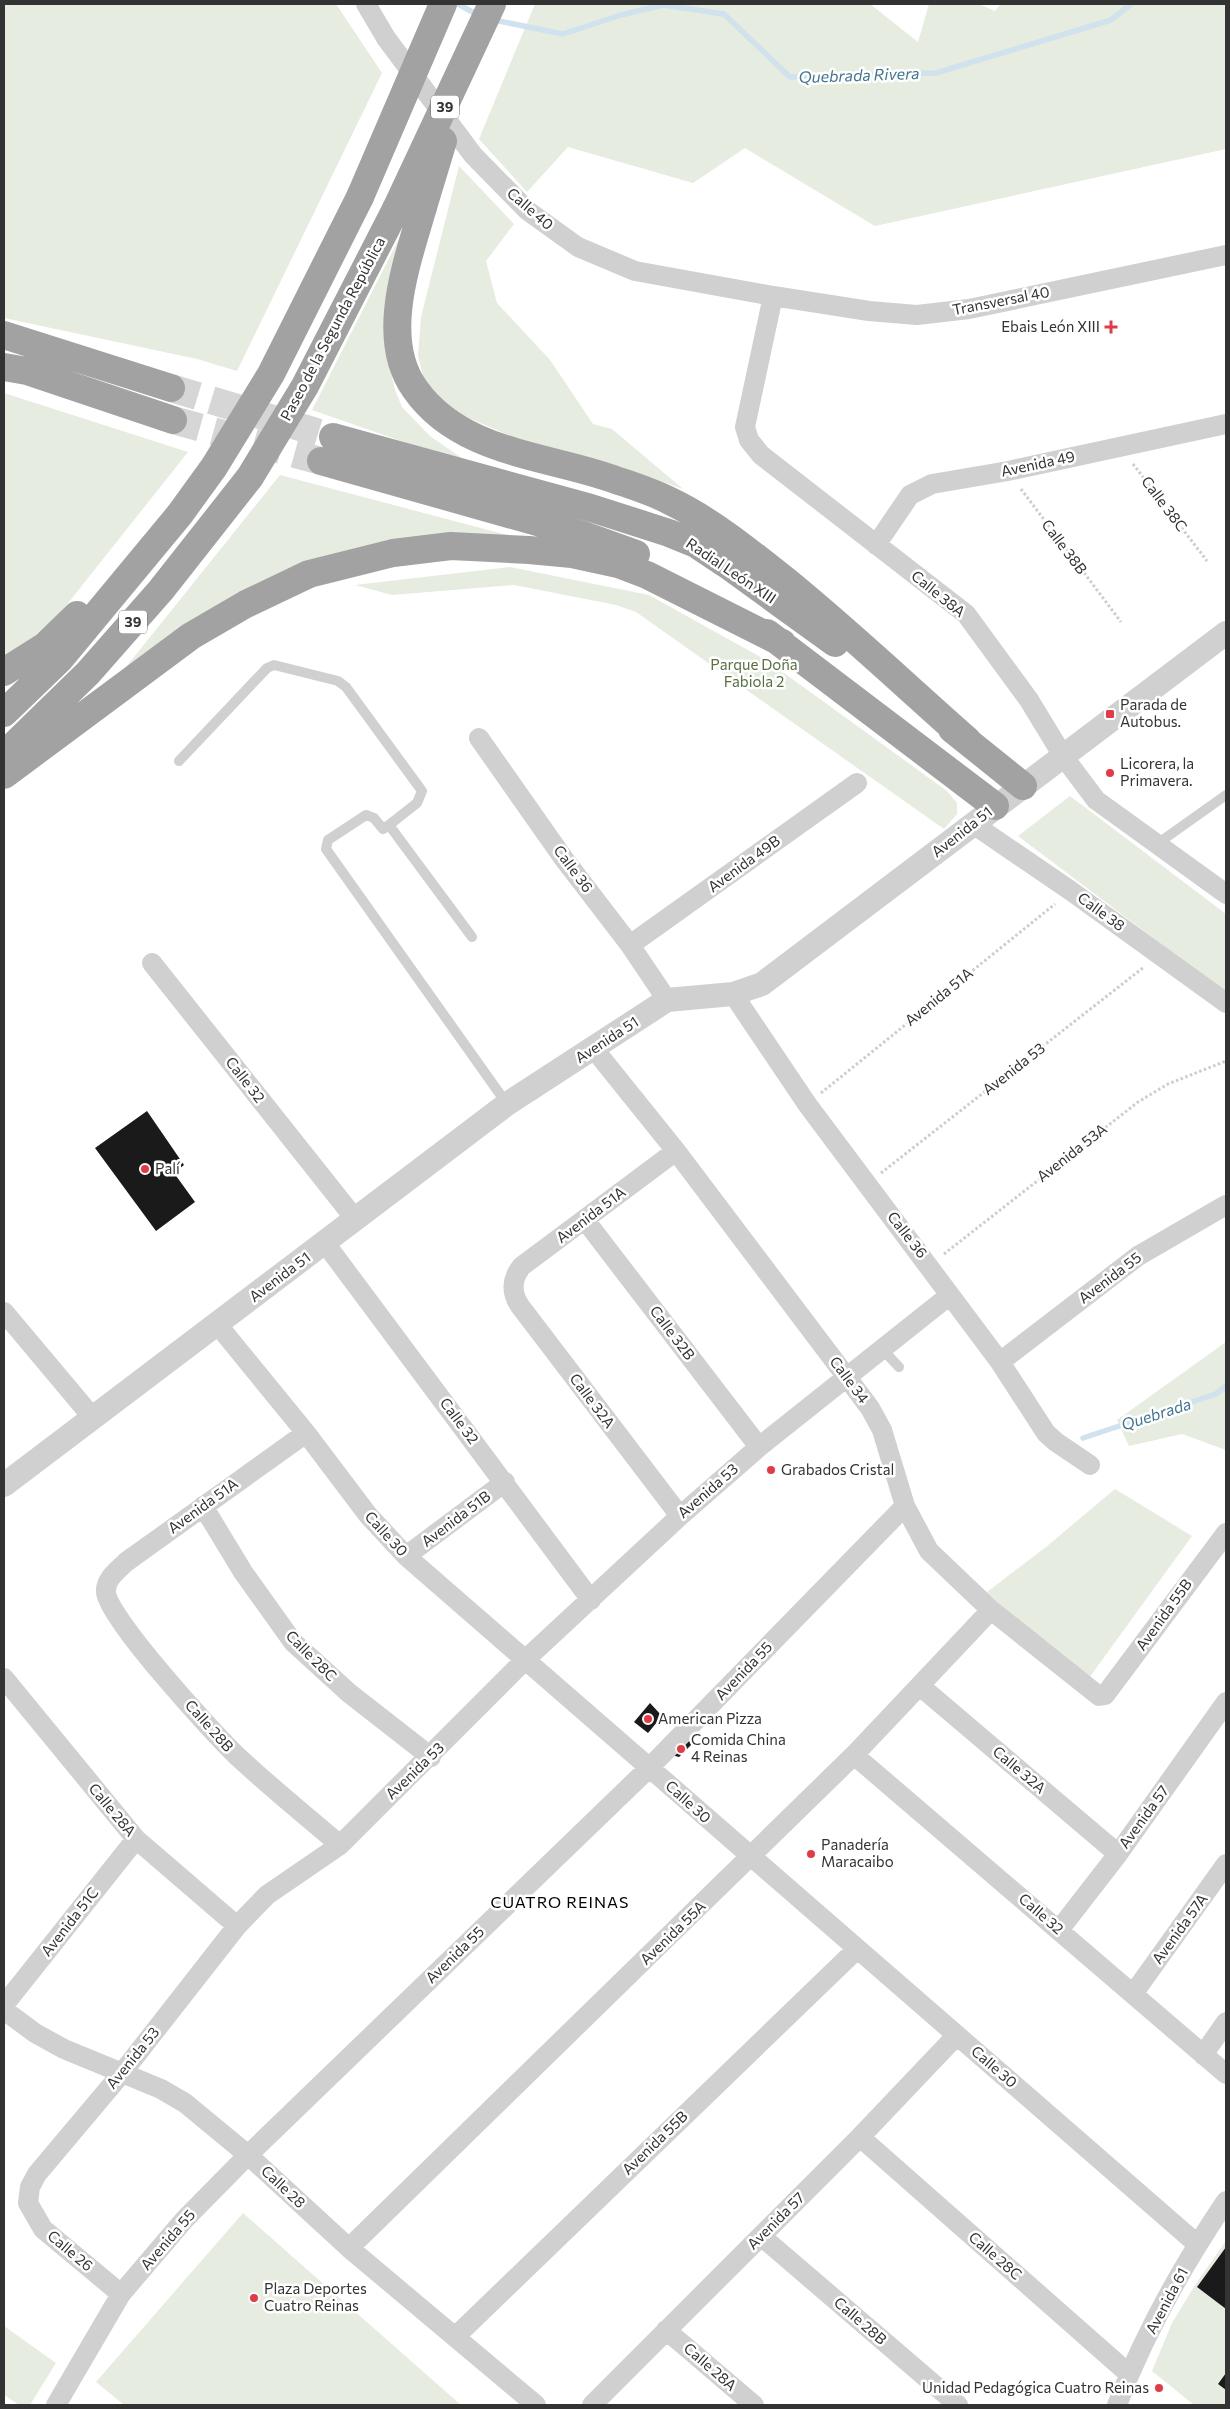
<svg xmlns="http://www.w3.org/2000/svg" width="1230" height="2409" font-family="Commissioner,sans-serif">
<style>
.green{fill:#e6ecdf}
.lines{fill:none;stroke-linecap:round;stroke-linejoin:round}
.stream{stroke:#cfe2ee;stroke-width:5.5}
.building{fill:#1a1a1a}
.trunk-tunnel{stroke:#d6d6d6;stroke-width:28;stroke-dasharray:28 14;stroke-linecap:butt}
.path{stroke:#cdcdcd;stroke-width:3;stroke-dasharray:2.5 2.5;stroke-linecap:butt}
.service{stroke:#d0d0d0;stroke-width:10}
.minor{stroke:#d0d0d0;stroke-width:20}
.tertiary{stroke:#d0d0d0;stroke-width:24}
.trunk{stroke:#a2a2a2;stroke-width:28}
.trunk-bridge{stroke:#a2a2a2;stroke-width:28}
.poi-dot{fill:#e63946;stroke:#fff;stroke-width:2}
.labels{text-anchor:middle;stroke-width:5;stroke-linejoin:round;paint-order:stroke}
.shield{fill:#fff;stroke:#707070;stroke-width:1}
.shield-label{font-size:14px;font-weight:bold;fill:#333}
.street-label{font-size:15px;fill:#333;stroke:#fff}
.poi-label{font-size:15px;fill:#333;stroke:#fff;text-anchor:start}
.park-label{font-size:15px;fill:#56703f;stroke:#fff}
.water-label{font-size:16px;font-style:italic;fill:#3f7597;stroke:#fff}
.neighbourhood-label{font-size:16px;letter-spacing:1px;fill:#000;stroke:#fff}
</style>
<rect width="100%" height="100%" fill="#fff"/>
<path class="green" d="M4 4H336L382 73 237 371 197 359 4 318Z
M535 4H870L918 42 929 4H979L995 11 1001 4H1226V149L875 226 745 148 693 183 568 147 527 192 479 139Z
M459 166 514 224 486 261 497 303 550 360 593 424 612 429 683 489 644 475 522 441 457 413 425 384 418 356 421 317Z
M408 221 385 349 395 390 402 407 430 436 473 466 312 410Z
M4 393 188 452 61 612 21 649 4 657Z
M280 475 526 540 386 541 229 603 122 672Z
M510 567 649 595 766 660 947 791 957 803V814L944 829 636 612 616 605 514 585 392 595 355 585Z
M1070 796 1226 914V993L1018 836Z
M1226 1342V1450L1182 1434 1129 1446 1117 1420Z
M1115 1489 1192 1536 1089 1678 1014 1619 987 1592 1046 1547Z
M243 2213 461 2405H124L96 2382Z
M1226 2241V2247L1197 2287 1226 2309V2373L1218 2384 1226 2390V2405H1194L1152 2371 1172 2323 1197 2282Z
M4 2326 56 2363 30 2405H19L4 2395Z"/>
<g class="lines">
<path class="stream" d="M458 4 478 15
M494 20 563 34 621 15 663 5 724 14 790 77 936 73 1111 20 1131 4
M1083 1438 1216 1394 1226 1386"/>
</g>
<path class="building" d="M147 1111 184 1165 174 1173 195 1202 156 1231 95 1148Z
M650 1703 662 1716 648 1733 634 1722Z
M686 1737 692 1744 679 1757 671 1755Z
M1226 2247V2309L1197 2287Z
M1226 2373V2390L1218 2384Z"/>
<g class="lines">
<path class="trunk-tunnel" d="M171 388 333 437
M173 420 321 461"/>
<path class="path" d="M1133 464 1207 561
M1021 489 1121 622
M821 1093 1055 904
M881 1173 1144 967
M944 1254 1138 1102 1168 1084 1226 1061"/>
<path class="service" d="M179 761 267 668 274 665 338 681 346 687 422 791 417 803 389 825
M1157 844 1226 795
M472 937 389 825 383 829 374 818 366 815 328 840 326 849 507 1104
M882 1349 899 1367"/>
<path class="minor" d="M366 4 386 38 473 155 528 211 578 247 635 271 773 296 869 311 917 315 969 309 1226 255
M773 296 745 427 749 440 761 455 966 614 1029 700 1063 756 1096 800 1226 894
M876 545 910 495 932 484 1008 471 1226 424
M479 738 564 859 630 945 667 1000
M973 824 1071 891 1226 1003
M630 945 857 783
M152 963 356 1220
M733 994 807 1104 1000 1362 1046 1433 1056 1442 1090 1465
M594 1049 676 1151 870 1408 882 1430 905 1506 929 1551 991 1610 1099 1696 1105 1695 1226 1533
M676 1151 522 1266C511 1279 511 1293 520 1306L680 1516
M585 1220 759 1447
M325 1243 591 1600
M4 1312 93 1418
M217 1324 306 1433 368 1515 406 1556 1197 2244
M1000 1362 1138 1256 1226 1205
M306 1433 126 1562C118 1570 105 1579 106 1592 107 1617 213 1733 236 1755 269 1786 305 1815 340 1845
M203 1506 243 1572 293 1642 349 1693 431 1757
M406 1556 505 1482
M4 1678 136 1839 237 1926
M920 1686 1118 1854
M854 1755 1226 2074
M1059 1930 1118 1854 1226 1702
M1133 1994 1226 1864
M4 2005 136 1839
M4 2010 35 2033 64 2049 161 2089 185 2103 248 2155 349 2248 536 2405
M1203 2055 1226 2022
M860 2137 1129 2374
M761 2236 958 2405
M349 2248 854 1755 991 1610
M121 2294 43 2229 28 2203 30 2187 37 2174 122 2073 237 1926 267 1895 340 1845 525 1660 680 1516 759 1447 950 1295
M666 2330 754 2405
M455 2337 856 1950
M56 2405 121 2294 184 2220 248 2155 649 1768 905 1506
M592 2405 860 2137 957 2035
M1117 2405C1144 2335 1184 2263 1226 2201"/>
<path class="tertiary" d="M4 1485 507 1104 667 1000 733 994 762 984 1226 633"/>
<path class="trunk" d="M423 207C408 260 378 338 415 389 459 452 543 455 610 478 630 485 651 491 670 501 714 522 752 554 790 584 851 634 908 688 967 740
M4 335 171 388
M4 367 27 371 173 420
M333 437 591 508 669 533 696 544 726 564 835 643
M321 461 583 535 636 554
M767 633 995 806
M4 672 45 646 77 615
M4 713 59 660 180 514 214 467 271 374 360 197
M952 729 1023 786
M4 755 88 673 161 590 250 477 305 386 396 209
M4 775 191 636 246 604 309 574 393 553 451 546 529 550 572 554 618 564 647 575 782 643"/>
<path class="trunk-bridge" d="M360 197 443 4
M423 207 443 141
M396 209 492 4"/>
</g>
<g class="poi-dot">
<path d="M1108.5 319.5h5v5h5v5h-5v5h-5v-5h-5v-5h5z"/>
<rect x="1105" y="709" width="10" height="10" rx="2.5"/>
<circle cx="1110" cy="773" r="5"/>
<circle cx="145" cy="1169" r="5"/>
<circle cx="771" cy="1470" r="5"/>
<circle cx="648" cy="1719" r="5"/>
<circle cx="681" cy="1749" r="5"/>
<circle cx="811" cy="1854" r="5"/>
<circle cx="254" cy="2298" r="5"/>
<circle cx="1159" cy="2388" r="5"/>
</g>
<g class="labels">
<g class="shield">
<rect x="431" y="95.5" width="28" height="23" rx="4"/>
<rect x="119" y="610.5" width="28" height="23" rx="4"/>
</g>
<g class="shield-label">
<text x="445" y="112">39</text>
<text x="133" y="627">39</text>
</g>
<g class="street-label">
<text transform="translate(530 209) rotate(41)" y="5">Calle 40</text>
<text transform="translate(1001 301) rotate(-11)" y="5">Transversal 40</text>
<text transform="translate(333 329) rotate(-62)" y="5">Paseo de la Segunda República</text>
<text transform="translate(1038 464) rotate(-12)" y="5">Avenida 49</text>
<text transform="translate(1164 504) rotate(53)" y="5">Calle 38C</text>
<text transform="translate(1064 547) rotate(53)" y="5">Calle 38B</text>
<text transform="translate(731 571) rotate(34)" y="5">Radial León XIII</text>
<text transform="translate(938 594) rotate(39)" y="5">Calle 38A</text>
<text transform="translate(962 832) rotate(-38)" y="5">Avenida 51</text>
<text transform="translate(744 864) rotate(-36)" y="5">Avenida 49B</text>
<text transform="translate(573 869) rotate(53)" y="5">Calle 36</text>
<text transform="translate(1101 912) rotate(36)" y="5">Calle 38</text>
<text transform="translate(939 997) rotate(-39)" y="5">Avenida 51A</text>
<text transform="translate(607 1040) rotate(-33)" y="5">Avenida 51</text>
<text transform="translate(1014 1069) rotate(-38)" y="5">Avenida 53</text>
<text transform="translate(245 1080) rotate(52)" y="5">Calle 32</text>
<text transform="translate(1072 1153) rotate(-38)" y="5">Avenida 53A</text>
<text transform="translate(591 1215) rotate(-37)" y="5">Avenida 51A</text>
<text transform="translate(907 1235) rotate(52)" y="5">Calle 36</text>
<text transform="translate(280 1277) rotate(-37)" y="5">Avenida 51</text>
<text transform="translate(1110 1278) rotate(-37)" y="5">Avenida 55</text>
<text transform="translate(672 1333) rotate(53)" y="5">Calle 32B</text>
<text transform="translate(849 1380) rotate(53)" y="5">Calle 34</text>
<text transform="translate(592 1401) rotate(53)" y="5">Calle 32A</text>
<text transform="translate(459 1421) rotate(53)" y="5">Calle 32</text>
<text transform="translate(708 1491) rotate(-41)" y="5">Avenida 53</text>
<text transform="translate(203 1506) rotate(-36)" y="5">Avenida 51A</text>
<text transform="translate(456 1519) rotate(-37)" y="5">Avenida 51B</text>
<text transform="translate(386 1534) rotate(47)" y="5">Calle 30</text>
<text transform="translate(1164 1615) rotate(-54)" y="5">Avenida 55B</text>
<text transform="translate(311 1656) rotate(45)" y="5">Calle 28C</text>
<text transform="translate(744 1671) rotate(-46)" y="5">Avenida 55</text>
<text transform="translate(209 1726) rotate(48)" y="5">Calle 28B</text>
<text transform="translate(1019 1770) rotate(40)" y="5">Calle 32A</text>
<text transform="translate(415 1771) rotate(-44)" y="5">Avenida 53</text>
<text transform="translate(688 1802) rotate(42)" y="5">Calle 30</text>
<text transform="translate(112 1810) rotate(50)" y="5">Calle 28A</text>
<text transform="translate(1144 1817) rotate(-54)" y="5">Avenida 57</text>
<text transform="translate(1041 1914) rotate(41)" y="5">Calle 32</text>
<text transform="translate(70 1922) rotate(-52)" y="5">Avenida 51C</text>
<text transform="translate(1180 1929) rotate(-54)" y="5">Avenida 57A</text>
<text transform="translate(673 1933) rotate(-44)" y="5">Avenida 55A</text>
<text transform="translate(455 1955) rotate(-44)" y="5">Avenida 55</text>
<text transform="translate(133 2058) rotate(-51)" y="5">Avenida 53</text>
<text transform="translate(994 2067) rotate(41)" y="5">Calle 30</text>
<text transform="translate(655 2143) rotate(-44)" y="5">Avenida 55B</text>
<text transform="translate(283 2187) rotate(43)" y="5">Calle 28</text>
<text transform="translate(776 2221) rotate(-45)" y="5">Avenida 57</text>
<text transform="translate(168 2240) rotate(-49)" y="5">Avenida 55</text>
<text transform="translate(70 2251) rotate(40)" y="5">Calle 26</text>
<text transform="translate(995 2256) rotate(41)" y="5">Calle 28C</text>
<text transform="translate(1167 2301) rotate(-62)" y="5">Avenida 61</text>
<text transform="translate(860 2321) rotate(41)" y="5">Calle 28B</text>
<text transform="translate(710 2367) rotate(41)" y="5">Calle 28A</text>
</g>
<g class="poi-label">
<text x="1100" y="332" text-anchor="end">Ebais León XIII</text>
<text x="1120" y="710">Parada de<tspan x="1120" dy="17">Autobus.</tspan></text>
<text x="1120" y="769">Licorera, la<tspan x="1120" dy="17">Primavera.</tspan></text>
<text x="155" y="1174">Palí</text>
<text x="781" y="1475">Grabados Cristal</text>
<text x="658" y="1724">American Pizza</text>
<text x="691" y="1745">Comida China<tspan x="691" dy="17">4 Reinas</tspan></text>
<text x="821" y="1850">Panadería<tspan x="821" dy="17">Maracaibo</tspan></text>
<text x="264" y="2294">Plaza Deportes<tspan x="264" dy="17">Cuatro Reinas</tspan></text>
<text x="1149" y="2393" text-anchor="end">Unidad Pedagógica Cuatro Reinas</text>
</g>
<g class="park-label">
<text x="754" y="670">Parque Doña<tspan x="754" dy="17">Fabiola 2</tspan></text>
</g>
<g class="water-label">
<text transform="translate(859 75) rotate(-2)" y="6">Quebrada Rivera</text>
<text transform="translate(1156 1414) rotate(-18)" y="6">Quebrada</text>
</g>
<g class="neighbourhood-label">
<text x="560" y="1908">CUATRO REINAS</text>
</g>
</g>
<rect width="1230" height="2409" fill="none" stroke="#333333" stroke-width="10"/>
</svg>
